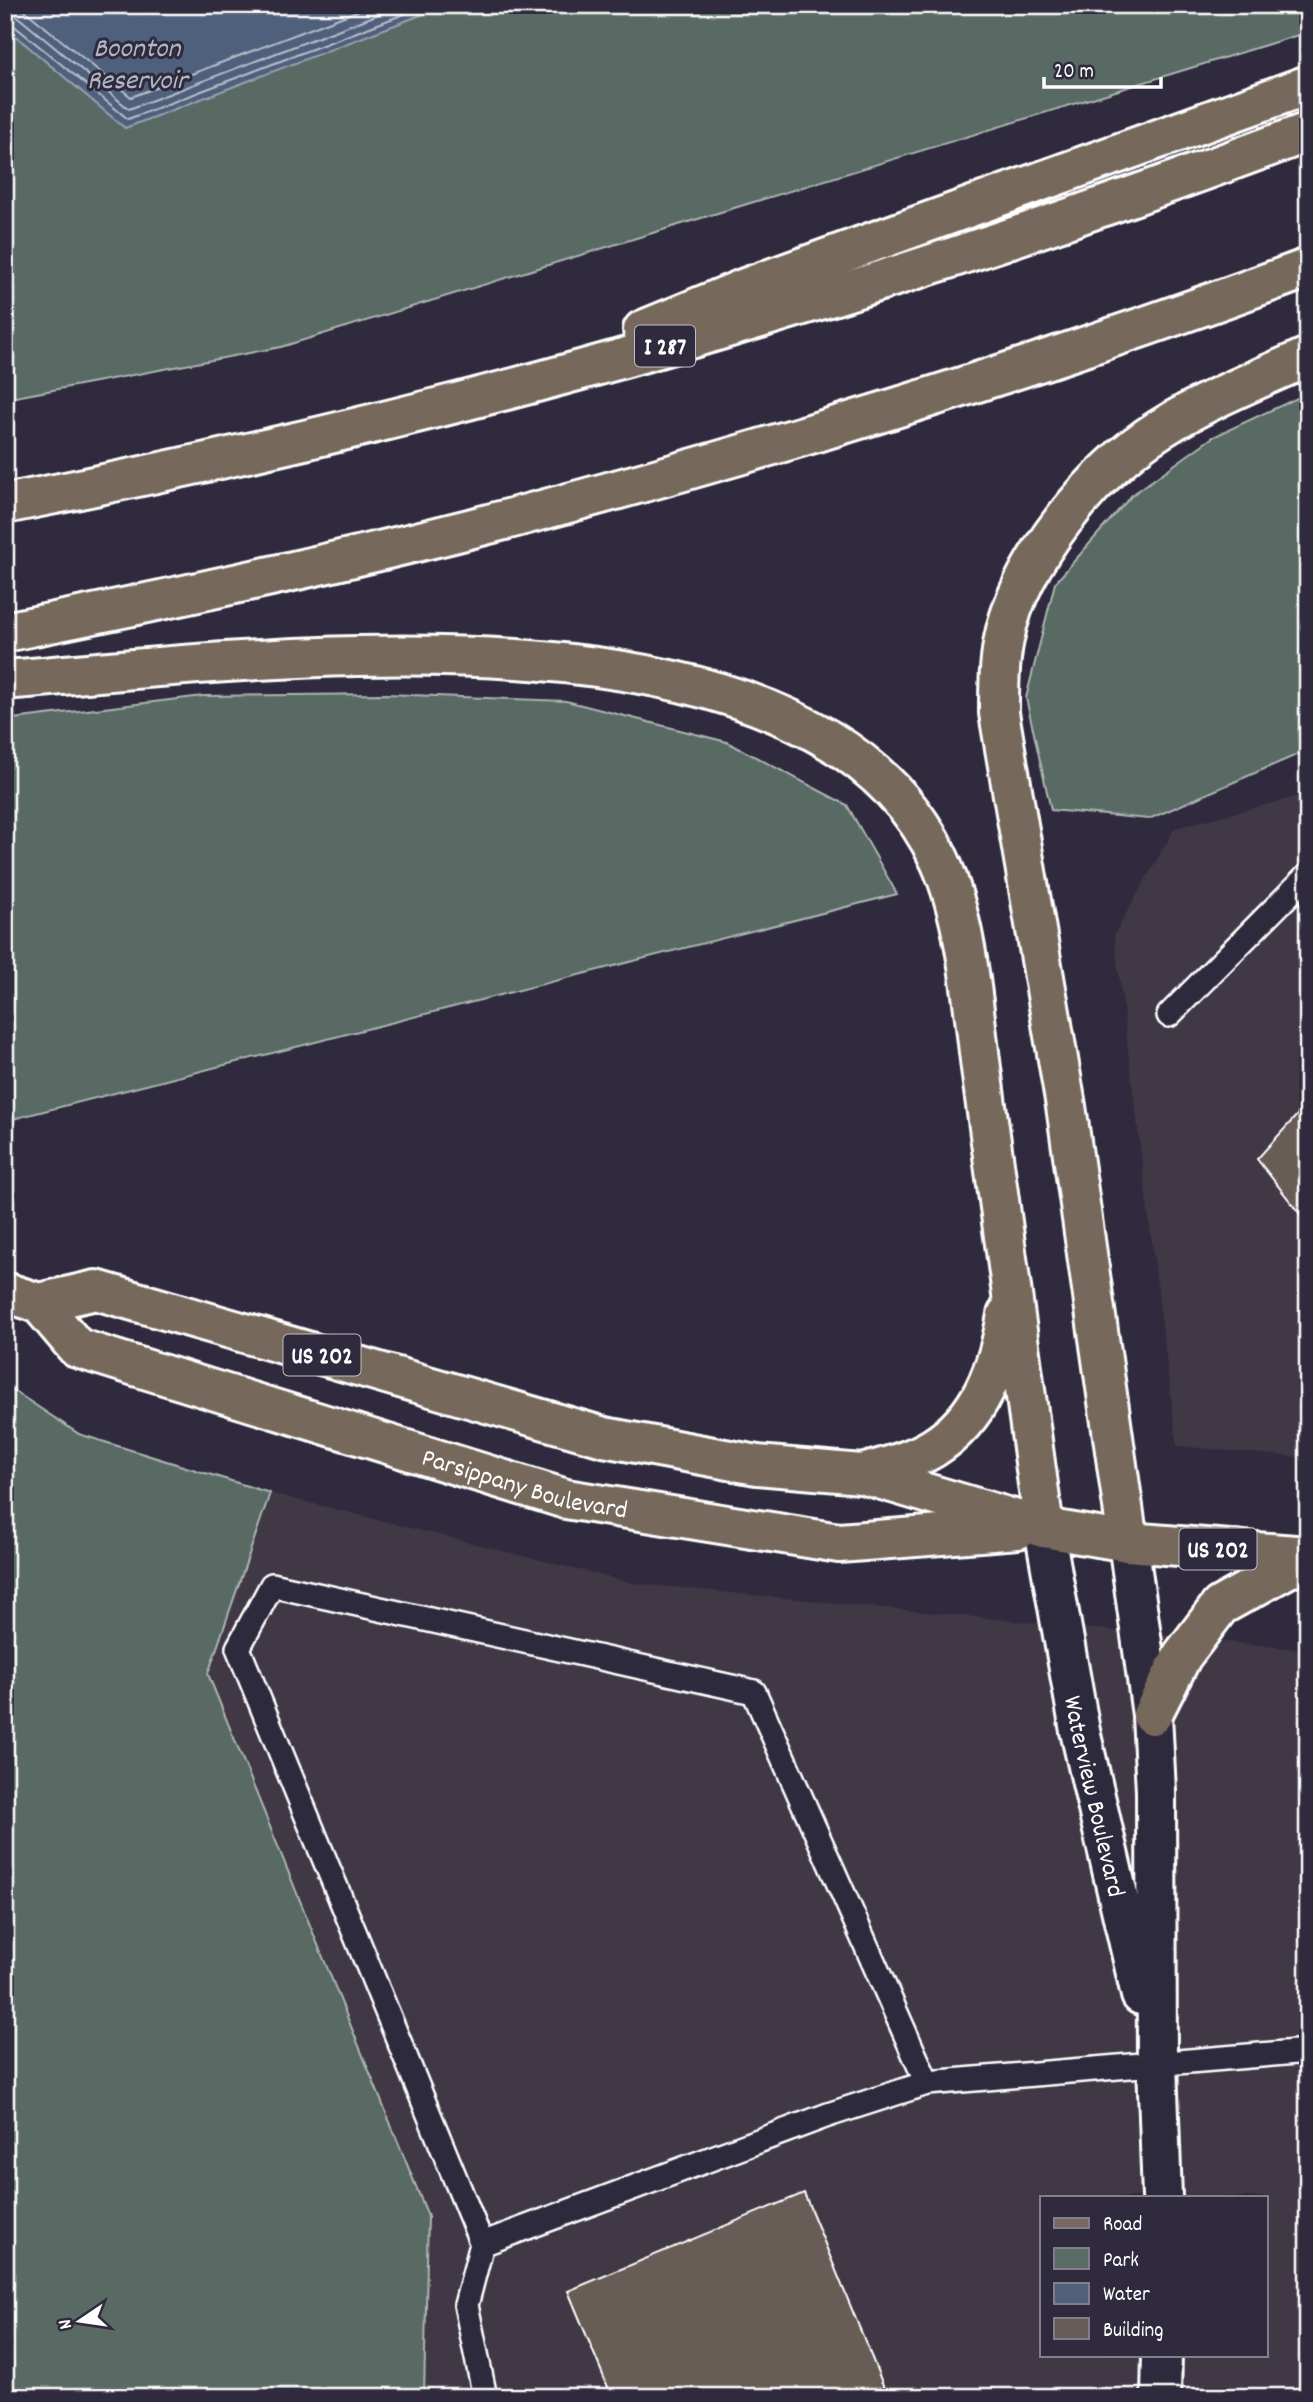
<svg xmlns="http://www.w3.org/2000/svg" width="1313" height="2402" font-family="Dekko,sans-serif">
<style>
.built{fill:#403945;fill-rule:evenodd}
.green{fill:#586b64;stroke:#acb5b2;stroke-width:2}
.water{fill:#50607b;stroke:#96a0b0;stroke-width:2}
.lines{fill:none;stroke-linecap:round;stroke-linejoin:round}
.shore{stroke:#b9bfca;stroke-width:2}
.building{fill:#675b57;stroke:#fff;stroke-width:2}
.service-casing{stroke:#fff;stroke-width:28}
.tertiary-casing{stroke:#fff;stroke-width:44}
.primary-casing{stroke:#fff;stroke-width:44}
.motorway-casing{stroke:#fff;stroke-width:44}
.service{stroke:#2f2a3d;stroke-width:23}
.tertiary{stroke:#2f2a3d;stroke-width:38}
.primary{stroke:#76695c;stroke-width:38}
.motorway{stroke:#76695c;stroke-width:38}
.labels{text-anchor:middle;stroke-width:6;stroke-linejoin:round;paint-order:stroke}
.shield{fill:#2f2a3d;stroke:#c1bfc5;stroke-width:2}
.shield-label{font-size:24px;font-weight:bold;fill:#fff}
.street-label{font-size:26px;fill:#fff;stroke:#2f2a3d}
.water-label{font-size:28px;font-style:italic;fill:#b0b7c4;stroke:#2f2a3d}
</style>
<rect width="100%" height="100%" fill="#2f2a3d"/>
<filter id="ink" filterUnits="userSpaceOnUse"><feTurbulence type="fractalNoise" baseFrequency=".0143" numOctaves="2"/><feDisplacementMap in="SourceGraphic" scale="14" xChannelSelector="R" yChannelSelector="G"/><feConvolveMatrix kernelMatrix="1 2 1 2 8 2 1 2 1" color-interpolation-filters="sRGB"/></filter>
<g filter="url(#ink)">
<path class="built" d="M1308 794V1458L1177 1446 1114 935 1175 828Z
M270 1493 632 1583 1308 1650V2397H424L428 2216 208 1674ZM1042 2197H1266V2355H1042Z"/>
<path class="green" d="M447 5H1308V32L281 347 5 399V27L125 127Z
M1308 393V750L1149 819 1051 810 1026 698 1055 583 1132 495 1213 437Z
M386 694 566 701 727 742 847 805 897 894 5 1121V720L203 696Z
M5 1385 79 1434 270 1493 208 1674 428 2216 424 2397H5Z"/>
<path class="water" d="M5 5H447L125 128 5 27Z"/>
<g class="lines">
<path class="shore" d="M18 5 131 97 373 5
M5 13 18 17 129 109 403 5
M5 22 12 24 128 119 428 5"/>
</g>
<path class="building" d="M1308 1103V1224L1257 1159Z
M804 2193 888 2397H612L568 2291Z"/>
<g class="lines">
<defs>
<path id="service" d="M1169 1015 1308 875
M927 2083 754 1692 272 1585 238 1648 482 2244 828 2115 927 2083 1308 2051
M482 2244 466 2305 485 2397"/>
<g id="tertiary">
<path id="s1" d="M1044 1528 1080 1731 1141 1995"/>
<path d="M1128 1542 1152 1715 1156 1791 1157 2064 1162 2197"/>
<path d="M1161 2397 1162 2355"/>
</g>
<g id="primary">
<path d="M5 1292 39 1303 96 1290 604 1437 757 1465 862 1474 1044 1528 1128 1542 1308 1556"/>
<path id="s2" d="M39 1303 77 1348 566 1499 839 1543 1018 1529"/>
<path d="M1152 1715 1182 1656 1220 1606 1308 1557"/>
</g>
<path id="motorway" d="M643 330 745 288 1308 85
M5 504C224 461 441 411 655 349 875 286 1093 213 1308 132
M5 632C176 598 347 561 516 517 784 446 1048 364 1308 268
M5 680C250 661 815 583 940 861 968 923 973 1008 982 1076 1004 1226 1024 1377 1044 1528
M862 1474C885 1467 912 1461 933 1448 981 1418 998 1368 1007 1315
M1128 1542 1066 1106 999 713C999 688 999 664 1004 639 1019 562 1094 470 1160 429 1206 400 1258 379 1308 357"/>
</defs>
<use href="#service" class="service-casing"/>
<use href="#tertiary" class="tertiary-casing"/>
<use href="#primary" class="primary-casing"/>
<use href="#motorway" class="motorway-casing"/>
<use href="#service" class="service"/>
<use href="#tertiary" class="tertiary"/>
<use href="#primary" class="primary"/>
<use href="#motorway" class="motorway"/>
</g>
</g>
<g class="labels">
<g class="shield">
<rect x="635" y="325.5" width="60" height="41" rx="5"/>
<rect x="283.5" y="1334.5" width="77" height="41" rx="5"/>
<rect x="1179.5" y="1528.5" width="77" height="41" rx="5"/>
</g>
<g class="shield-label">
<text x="665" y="354">I 287</text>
<text x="322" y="1363">US 202</text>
<text x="1218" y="1557">US 202</text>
</g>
<g class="street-label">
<text dy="9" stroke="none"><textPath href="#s2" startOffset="527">Parsippany Boulevard</textPath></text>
<text dy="9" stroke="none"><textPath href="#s1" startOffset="273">Waterview Boulevard</textPath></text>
</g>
<g class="water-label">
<text x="137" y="56">Boonton<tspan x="137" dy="32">Reservoir</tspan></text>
</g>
</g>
<rect width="1313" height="2402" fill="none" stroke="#2f2a3d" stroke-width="28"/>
<rect x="14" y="14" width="1285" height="2374" fill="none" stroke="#fff" stroke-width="2.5" filter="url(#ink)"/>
<rect x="1040" y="2196" width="228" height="161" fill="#2f2a3d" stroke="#827f8b" stroke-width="2"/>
<rect x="1054" y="2218" width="35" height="10" fill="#76695c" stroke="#827f8b" stroke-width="2"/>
<text x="1103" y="2230" font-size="21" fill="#ffffff">Road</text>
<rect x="1054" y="2248" width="35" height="21" fill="#586b64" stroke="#827f8b" stroke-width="2"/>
<text x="1103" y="2266" font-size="21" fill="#ffffff">Park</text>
<rect x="1054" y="2283" width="35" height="21" fill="#50607b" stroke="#827f8b" stroke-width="2"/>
<text x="1103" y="2300" font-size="21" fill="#ffffff">Water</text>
<rect x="1054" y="2318" width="35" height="21" fill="#675b57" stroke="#827f8b" stroke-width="2"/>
<text x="1103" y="2336" font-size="21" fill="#ffffff">Building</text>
<g transform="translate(80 2321) rotate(257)" stroke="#2f2a3d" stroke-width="5" paint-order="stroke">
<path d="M0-5L12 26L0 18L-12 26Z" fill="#ffffff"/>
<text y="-10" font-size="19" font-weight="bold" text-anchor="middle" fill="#ffffff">N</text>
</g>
<path d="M1044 77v10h117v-10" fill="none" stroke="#ffffff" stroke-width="3.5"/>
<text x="1054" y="77" font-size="21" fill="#ffffff" stroke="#2f2a3d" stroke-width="5" paint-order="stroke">20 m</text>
</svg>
